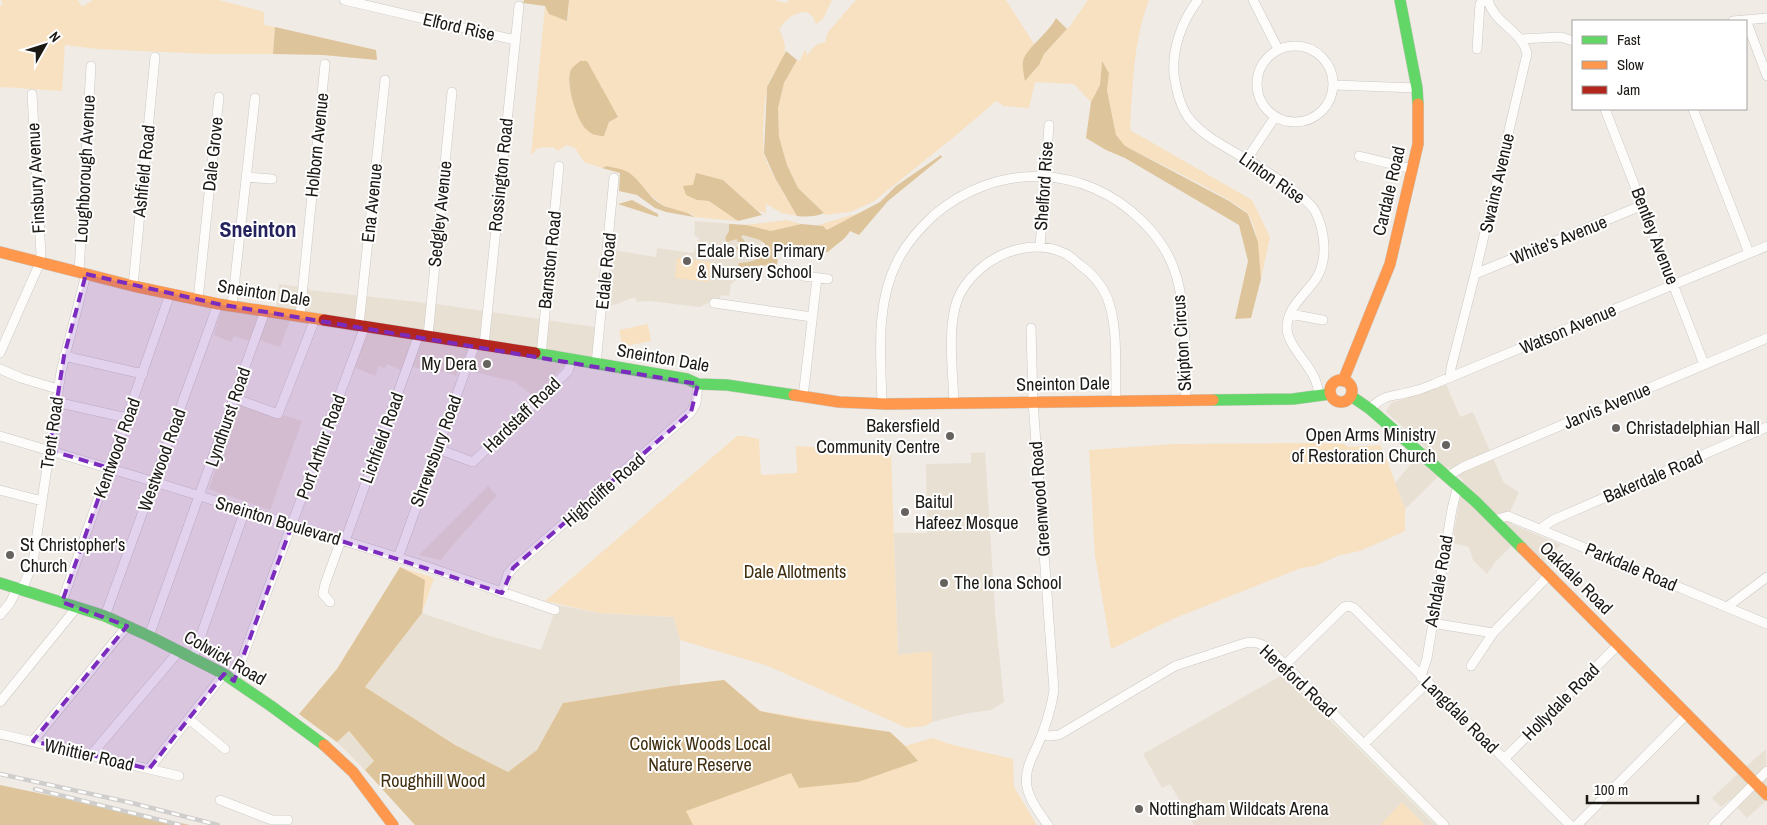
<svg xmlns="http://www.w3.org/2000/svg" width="1767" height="825" font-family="'Archivo Narrow',sans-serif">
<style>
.built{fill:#e9e0d4}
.green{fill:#f7e1c1;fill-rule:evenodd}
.forest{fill:#dec49b}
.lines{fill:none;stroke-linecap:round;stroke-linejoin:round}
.street-casing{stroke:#cbc8c3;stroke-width:10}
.fast-casing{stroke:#cbc8c3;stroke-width:12}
.slow-casing{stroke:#cbc8c3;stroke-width:12}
.jam-casing{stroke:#cbc8c3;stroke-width:12}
.street{stroke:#fdfcfb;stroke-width:9}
.fast{stroke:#63d668;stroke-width:11}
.slow{stroke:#ff974d;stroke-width:11}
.jam{stroke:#b3261e;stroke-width:11}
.rail-casing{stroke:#cfcecc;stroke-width:4.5}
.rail{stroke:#fff;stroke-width:2.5;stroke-dasharray:8;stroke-linecap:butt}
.marked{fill:#7b2cbf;fill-opacity:0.2;stroke:#7b2cbf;stroke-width:4;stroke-dasharray:10 6;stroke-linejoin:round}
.poi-dot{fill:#66625e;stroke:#fff;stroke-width:2}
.labels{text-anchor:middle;stroke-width:4;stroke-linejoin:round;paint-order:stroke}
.street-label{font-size:18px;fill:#1c1915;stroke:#fff}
.poi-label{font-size:18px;fill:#1c1915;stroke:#fff;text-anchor:start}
.park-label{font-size:18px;fill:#402e0f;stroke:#fff}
.district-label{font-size:22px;font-weight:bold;fill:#23225c;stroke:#fff}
</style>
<rect width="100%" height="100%" fill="#f0ebe5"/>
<path class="built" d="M695 221 746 225 763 223 760 265 731 284 729 296 721 295 719 300H714L700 307 649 301 637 302 635 297 608 307 614 250 656 257 657 248 693 253 699 238 694 235Z
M279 284 309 288V290L436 304 595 327 592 358 573 357 533 396 514 381 459 369 456 376 436 369 434 374 407 364 404 371 387 364 385 368 379 366 375 376 354 367 366 333 290 321 280 347 252 337 250 341 234 336 231 342 214 335 222 308 275 318Z
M1446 384 1460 417 1473 412 1504 483 1519 492 1510 512 1512 524 1561 545 1543 562 1519 539 1496 561 1487 574 1473 560 1469 547 1452 543 1463 480 1448 467 1405 509 1395 483 1425 447 1386 412 1391 403Z
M238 404 281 419 283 415 302 421 270 510 209 489Z
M985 452 995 612 1004 702 991 710 969 713 932 722V651L898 655 894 533H927L926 464 971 463V453Z
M488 486 497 495 452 546 441 560 419 555Z
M557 605 599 613 674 617 680 640V685L563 703 537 750 508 772 455 745 365 687 422 613 490 636 541 650Z
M1284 674 1435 825H1194L1170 784 1162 788 1143 754Z
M348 731 374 761 365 770 337 742Z
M1766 749 1767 800 1747 818 1730 800 1721 807 1712 798 1731 780Z"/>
<path class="green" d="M1 0H78L82 7 93 0H219L264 12V25L275 27 273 54H208L98 49 65 45 62 91 2 87 0 88V6L3 4Z
M569 0H774L785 3 790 0H832L823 19 816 24 813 17 807 12C795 12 785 19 779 30 794 55 777 62 768 85 764 94 762 145 764 154 771 176 786 196 797 216L782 213 766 204V213L758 211 723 180 695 174 694 185 697 200 709 201 738 221 694 217 692 214 675 211 661 204 647 192 631 174 607 166 602 168 584 162 575 148 566 145 558 151 553 147 538 148 531 155 545 6 568 20ZM569 74 618 117 609 122 604 136 579 116 569 85Z
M856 0H1006L1034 44 1023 61 1025 79 1036 69 1044 54 1070 26 1088 0H1149C1133 42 1133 86 1130 130L1252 200 1270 237 1261 279C1259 260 1259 232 1249 215 1240 201 1146 157 1125 146L1116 136 1107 89 1109 73 1102 62 1100 85 1091 102 1074 84 1035 82 1029 108 1004 106 996 101 954 137 873 202 850 212 825 215 820 209 798 188 787 165 779 137 778 108 784 83 797 60 800 61 805 49 807 55 816 45 825 42 828 32Z
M859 213 827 230 823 226 818 225Z
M787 220 801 224 771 231 746 225Z
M677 258 711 262 709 282 675 278Z
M648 324 651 341 625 346 622 345 619 330Z
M737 436H744L759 439 761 475 797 473 796 446 891 452 898 655 932 651V722L925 726 907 728 768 666 680 640 674 617 599 613 545 601Z
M1321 443 1344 444 1348 447 1380 445 1388 463 1405 509V531L1360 551 1340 555 1315 566 1301 568 1175 618 1111 649 1095 556 1089 450 1175 444Z
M400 567 434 578 422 613 365 687 455 745 508 772 537 750 563 703 672 686 724 680 760 711 890 732 905 746 933 738 949 744 1013 759 1014 787 1037 825H415L365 770 374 761 349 731 337 742 299 714 337 669Z
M1402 802 1425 825H1380Z"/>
<path class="forest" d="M524 0H569L567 21 549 14 545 6 523 3Z
M1056 18 1067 29 1044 54 1039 65 1025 81C1024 76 1022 66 1023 61 1027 47 1049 33 1056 18Z
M275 27 376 50 377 60 323 55 273 54Z
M786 51 797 60 784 83 778 108 779 137 787 165 798 188 824 213C815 217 807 217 797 216L775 178 764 153 767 87Z
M580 61H587L618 117 609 122 604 136C596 136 591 134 586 129 577 121 566 84 570 73 571 67 576 65 580 61Z
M1102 61 1109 73 1107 90 1116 135 1125 146 1229 201 1248 214 1258 242 1261 279 1251 318 1235 319 1248 261 1239 225 1125 158 1106 150 1086 138 1091 102 1100 85Z
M941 155 942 157 888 201 859 235 850 231C844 241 836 244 828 252L787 250 786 246 780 247C777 253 779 260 776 267L760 265 747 274 738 266 739 263C753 262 762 261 765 244L760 240 743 235 741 237C746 242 749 245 747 253 742 255 739 252 736 248L739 245 737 239 727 242 725 238 729 231V224L746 225 771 231 801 224 823 226 827 230 880 202 896 186Z
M607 166C614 168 626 169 632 175 643 184 649 198 662 205 670 209 690 212 694 217L666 212 655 208 637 195 619 191 620 173 602 168Z
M696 173 723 180 762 215 738 221 709 201 697 200 686 195 683 186 693 185Z
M632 200 658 214V217L618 204Z
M400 567 425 580 422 613 365 687 455 745 508 772 537 750 563 703 672 686 724 680 760 711 806 720 890 732 905 746 918 761 858 782 799 788 791 773 686 811 693 825H415L365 770 374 761 349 731 337 742 299 714 337 669Z
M0 785 190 825H0Z"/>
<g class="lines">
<defs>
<path id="street" d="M344 0 515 40
M1198 0C1182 21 1172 48 1174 74 1176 89 1179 104 1188 117 1202 136 1226 147 1246 159 1260 167 1274 176 1287 186 1297 193 1309 201 1315 211 1325 230 1328 259 1317 277 1307 294 1287 306 1287 328 1287 344 1308 363 1314 377 1317 383 1318 390 1320 395
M1253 0 1278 49
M1746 20 1767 76
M1733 21 1767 18
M1521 39 1561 37 1573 41
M1257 84a38 38 0 1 1 76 0a38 38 0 1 1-76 0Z
M1477 49 1480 4 1483 0
M1333 85 1417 88
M1605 109 1704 364
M1693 109 1749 253
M1359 156 1413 169
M1247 159 1275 117
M246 177 272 179
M1040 247 1049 125
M79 272 91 66
M1475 274 1643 205
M803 276 828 279
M133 286 155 57
M198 300 219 97
M714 303 812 317
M232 306 255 98
M1290 314 1323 320
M300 316 325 64
M359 325 385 80
M1031 328 1033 402 1054 690C1052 704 1048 718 1043 732 1037 750 1023 767 1027 787 1030 801 1040 814 1048 825
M428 336 452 92
M484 345 519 6
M0 353 38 267 41 255 32 94
M541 355 559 166
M64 356 143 374
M596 364 614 178
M0 369 21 378 58 389
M1450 378 1451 368 1475 274 1527 54C1523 31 1494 24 1488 0
M803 397 817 278
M234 398 278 414 315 319
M56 402 127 418
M954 403C953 372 947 330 957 301 961 289 970 278 979 270 1001 250 1035 240 1064 253 1069 255 1074 260 1079 264 1090 272 1100 282 1106 295 1119 323 1115 370 1116 401
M882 404C881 357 875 305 897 262 906 243 919 229 934 215 996 162 1085 163 1143 222 1156 235 1168 252 1174 269 1188 307 1184 360 1186 401
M1370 409C1383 395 1389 397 1406 393 1416 391 1425 388 1434 384L1767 246
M0 436 155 482 425 566 555 610
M438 449 473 462 562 377 568 371 572 360
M1448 476 1463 467 1767 338
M0 490 42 501
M1494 520 1508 516 1767 624
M1540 529 1553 520 1767 427
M345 541 419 334
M398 558 475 344
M502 593 508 574 513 568 691 412 696 403 698 384
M62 602 170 294
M330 602 323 594 325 584 341 540
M1727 607 1767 577
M0 615 10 603 17 589 24 585 33 562 61 372 86 274
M105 616 218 304
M1432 623 1493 633 1549 575
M149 636 265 311
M193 658 245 510
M1285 665 1344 607 1349 606 1354 608 1570 825
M1471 666 1493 633
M1421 677 1427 658 1452 509 1458 485
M234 681 365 326
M0 702 77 607
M189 719 225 749
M1043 733 1048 736 1059 735 1175 666 1245 643C1264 639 1272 653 1285 665L1444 825
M0 734 179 776
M33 741 127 626
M1364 744 1427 683
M91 755 179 651
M1504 759 1618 645
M149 769 224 674
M220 800 272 820H288
M1577 825 1687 714
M1713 825 1767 771"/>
<path id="fast" d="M1400 0 1417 88 1418 104
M535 353 687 379 698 384 727 385 794 395
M1351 396 1370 409 1476 502 1522 548
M1213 400 1293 399 1330 394
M0 583 105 616 149 636 224 674 271 706 324 745"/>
<path id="slow" d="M0 252 133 286 218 304 324 320
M1330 391a11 11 0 1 1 22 0a11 11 0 1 1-22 0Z
M1343 381 1390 264 1418 144V104
M794 395 839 402 887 404 1213 400
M1522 548 1767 795
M324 745 353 772 393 825"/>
<path id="jam" d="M324 320 535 353"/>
</defs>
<use href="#street" class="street-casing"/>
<use href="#fast" class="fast-casing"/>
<use href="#slow" class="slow-casing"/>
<use href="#jam" class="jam-casing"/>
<use href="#street" class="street"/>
<use href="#fast" class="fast"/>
<use href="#slow" class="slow"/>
<use href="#jam" class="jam"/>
<defs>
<path id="rail" d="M0 774 132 803 218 825
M35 789 180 825"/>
</defs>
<use href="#rail" class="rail-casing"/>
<use href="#rail" class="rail"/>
</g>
<path class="marked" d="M86 274 218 304 698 384 691 412 513 568 502 593 292 525 234 681 224 674 149 769 33 741 127 626 62 602 109 468 49 450 64 356Z"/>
<g class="poi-dot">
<circle cx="687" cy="261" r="5"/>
<circle cx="487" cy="364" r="5"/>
<circle cx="1616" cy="428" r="5"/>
<circle cx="950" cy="436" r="5"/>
<circle cx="1446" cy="445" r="5"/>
<circle cx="905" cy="512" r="5"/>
<circle cx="10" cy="555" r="5"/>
<circle cx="944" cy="583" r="5"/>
<circle cx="1139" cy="809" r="5"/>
</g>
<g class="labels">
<g class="street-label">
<text transform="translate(459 27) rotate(13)" y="6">Elford Rise</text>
<text transform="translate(317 145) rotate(-84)" y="6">Holborn Avenue</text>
<text transform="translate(213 154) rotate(-84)" y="6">Dale Grove</text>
<text transform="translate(85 169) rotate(-87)" y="6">Loughborough Avenue</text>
<text transform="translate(144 171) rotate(-84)" y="6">Ashfield Road</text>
<text transform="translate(501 175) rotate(-84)" y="6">Rossington Road</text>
<text transform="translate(36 178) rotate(-93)" y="6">Finsbury Avenue</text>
<text transform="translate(1272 178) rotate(35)" y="6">Linton Rise</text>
<text transform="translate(1497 183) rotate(-77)" y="6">Swains Avenue</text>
<text transform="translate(1044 186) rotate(-86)" y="6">Shelford Rise</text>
<text transform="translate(1389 191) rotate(-77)" y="6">Cardale Road</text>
<text transform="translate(372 203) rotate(-84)" y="6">Ena Avenue</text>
<text transform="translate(440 214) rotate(-84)" y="6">Sedgley Avenue</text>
<text transform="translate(1655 236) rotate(69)" y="6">Bentley Avenue</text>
<text transform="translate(1559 240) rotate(-22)" y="6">White's Avenue</text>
<text transform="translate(550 260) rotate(-84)" y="6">Barnston Road</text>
<text transform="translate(606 271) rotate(-84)" y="6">Edale Road</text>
<text transform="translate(264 293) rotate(9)" y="6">Sneinton Dale</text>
<text transform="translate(1568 329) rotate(-23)" y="6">Watson Avenue</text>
<text transform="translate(1182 343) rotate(-94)" y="6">Skipton Circus</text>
<text transform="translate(663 358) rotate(10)" y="6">Sneinton Dale</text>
<text transform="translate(1063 384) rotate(-1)" y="6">Sneinton Dale</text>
<text transform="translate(1607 406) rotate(-23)" y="6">Jarvis Avenue</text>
<text transform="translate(522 415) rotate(-44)" y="6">Hardstaff Road</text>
<text transform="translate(228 417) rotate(-71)" y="6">Lyndhurst Road</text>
<text transform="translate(52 433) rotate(-82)" y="6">Trent Road</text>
<text transform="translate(382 438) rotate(-70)" y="6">Lichfield Road</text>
<text transform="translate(321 447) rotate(-70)" y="6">Port Arthur Road</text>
<text transform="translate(117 448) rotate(-70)" y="6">Kentwood Road</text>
<text transform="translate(436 451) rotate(-70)" y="6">Shrewsbury Road</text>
<text transform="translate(162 460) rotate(-70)" y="6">Westwood Road</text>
<text transform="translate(1653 477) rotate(-23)" y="6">Bakerdale Road</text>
<text transform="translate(604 490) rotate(-41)" y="6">Highcliffe Road</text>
<text transform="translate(1040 499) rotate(-94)" y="6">Greenwood Road</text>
<text transform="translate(278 521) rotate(17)" y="6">Sneinton Boulevard</text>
<text transform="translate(1631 567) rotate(23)" y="6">Parkdale Road</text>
<text transform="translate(1576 578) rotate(45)" y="6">Oakdale Road</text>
<text transform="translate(1439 581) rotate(-80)" y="6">Ashdale Road</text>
<text transform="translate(225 658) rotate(30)" y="6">Colwick Road</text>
<text transform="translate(1298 681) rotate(43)" y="6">Hereford Road</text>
<text transform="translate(1561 702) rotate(-45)" y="6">Hollydale Road</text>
<text transform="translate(1460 715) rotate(45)" y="6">Langdale Road</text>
<text transform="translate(89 755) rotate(13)" y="6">Whittier Road</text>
</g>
<g class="poi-label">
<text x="697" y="257">Edale Rise Primary<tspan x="697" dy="21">&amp; Nursery School</tspan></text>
<text x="477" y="370" text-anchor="end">My Dera</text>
<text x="940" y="432" text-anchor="end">Bakersfield<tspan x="940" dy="21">Community Centre</tspan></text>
<text x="1626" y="434">Christadelphian Hall</text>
<text x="1436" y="441" text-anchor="end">Open Arms Ministry<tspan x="1436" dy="21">of Restoration Church</tspan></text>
<text x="915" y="508">Baitul<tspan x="915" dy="21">Hafeez Mosque</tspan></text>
<text x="20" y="551">St Christopher's<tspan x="20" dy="21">Church</tspan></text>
<text x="954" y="589">The Iona School</text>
<text x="1149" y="815">Nottingham Wildcats Arena</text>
</g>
<g class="park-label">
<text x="795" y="578">Dale Allotments</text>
<text x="700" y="750">Colwick Woods Local<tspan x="700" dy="21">Nature Reserve</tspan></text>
<text x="433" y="787">Roughhill Wood</text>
</g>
<g class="district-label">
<text x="258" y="237">Sneinton</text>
</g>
</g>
<rect x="1572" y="20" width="175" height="90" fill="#ffffff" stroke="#a4a3a1"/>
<rect x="1582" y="36" width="25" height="8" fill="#63d668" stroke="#a4a3a1"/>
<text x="1617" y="45" font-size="15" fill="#1c1915">Fast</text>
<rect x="1582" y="61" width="25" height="8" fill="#ff974d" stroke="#a4a3a1"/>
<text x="1617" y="70" font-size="15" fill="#1c1915">Slow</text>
<rect x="1582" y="86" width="25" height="8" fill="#b3261e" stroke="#a4a3a1"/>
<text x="1617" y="95" font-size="15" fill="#1c1915">Jam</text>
<g transform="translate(45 45) rotate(51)" stroke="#ffffff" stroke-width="4" paint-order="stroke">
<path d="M0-4L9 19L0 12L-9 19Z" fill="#1c1915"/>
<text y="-8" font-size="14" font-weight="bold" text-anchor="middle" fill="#1c1915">N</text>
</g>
<path d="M1587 795v8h111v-8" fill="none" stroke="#1c1915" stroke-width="2.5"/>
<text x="1594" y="795" font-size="15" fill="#1c1915" stroke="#ffffff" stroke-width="4" paint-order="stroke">100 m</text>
</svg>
